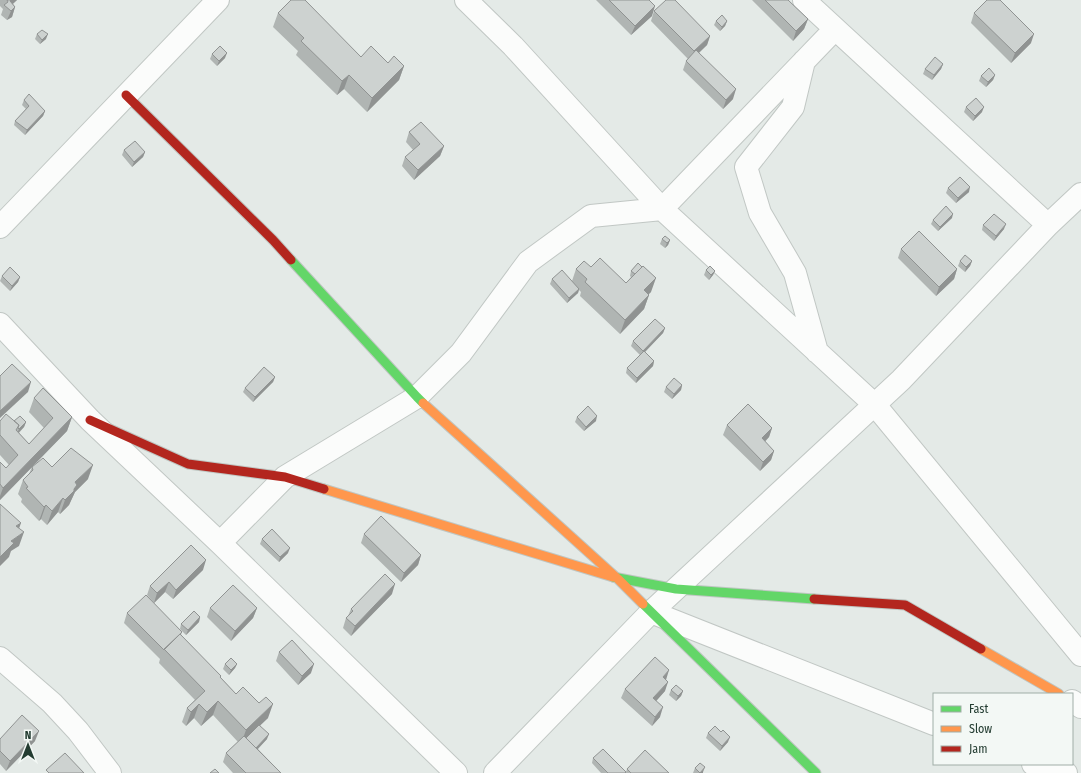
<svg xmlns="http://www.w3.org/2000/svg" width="1081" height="773" font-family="'Fira Sans Condensed',sans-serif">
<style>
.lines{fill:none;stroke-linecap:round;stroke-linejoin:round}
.street-casing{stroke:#c1c7c4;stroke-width:24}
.fast-casing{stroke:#bfc6c2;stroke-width:11}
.slow-casing{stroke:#bfc6c2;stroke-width:11}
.jam-casing{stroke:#bfc6c2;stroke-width:11}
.street{stroke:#fbfcfb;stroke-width:22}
.fast{stroke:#63d668;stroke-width:9}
.slow{stroke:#ff974d;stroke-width:9}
.jam{stroke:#b3261e;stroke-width:9}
.wall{fill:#b0b5b3}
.shaded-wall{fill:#909392}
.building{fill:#cdd2d0;stroke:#909392}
</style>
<rect width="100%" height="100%" fill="#e4eae7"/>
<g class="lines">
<defs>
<path id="street" d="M466 0 513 46 662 209 875 405 1081 655
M804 0 1048 225
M804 61 793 107 746 167 760 213 795 273 817 352
M0 227 218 0
M0 324 90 420 220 543 456 773
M220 543 285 477 417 397 461 353 528 262 591 216 662 209 835 29
M651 612 934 724
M0 658 52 703 78 731 110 773
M1072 701 1081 707
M1033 764 1066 773
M495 773 651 612 901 380 1048 225 1081 194"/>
<path id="fast" d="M291 260 417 397 423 403
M613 577 676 589 814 599
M643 604 816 773"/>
<path id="slow" d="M423 403 618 579 643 604
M324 489 613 577
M981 649 1059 694"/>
<path id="jam" d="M126 95 273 240 291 260
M90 420 188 464 285 477 324 489
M814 599 905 605 981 649"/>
</defs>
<use href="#street" class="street-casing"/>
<use href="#fast" class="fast-casing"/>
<use href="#slow" class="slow-casing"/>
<use href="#jam" class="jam-casing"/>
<use href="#street" class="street"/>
<use href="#fast" class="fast"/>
<use href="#slow" class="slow"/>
<use href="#jam" class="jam"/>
</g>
<path class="wall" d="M0 0H17L13 4 15 7 12 17 7 20 1 15 3 9 0 6Z
M596 0H649L652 16 631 35Z
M752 0H788L808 19 804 29 793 41Z
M654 11 710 36 707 45 699 53 733 99 723 109 683 70 686 61 688 59 651 21Z
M278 13 361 57 404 66 399 80 367 112 344 89 337 95 296 55 298 51 273 27Z
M974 13 1031 43 1011 63 971 23Z
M716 21H727L725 26 720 31 714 25Z
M37 34 46 39 40 44 35 39Z
M212 54 225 58 217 66 210 59Z
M943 64 941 69 932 80 923 74 925 69Z
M995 75 993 80 986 87 979 81 981 76Z
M24 100 45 111 43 116 25 135 14 125 15 121 26 109 22 105Z
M966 107 982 112 973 121 964 112Z
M409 132 444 146 440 156 414 180 402 166 405 157 413 150 406 142Z
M124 150 145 152 143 157 132 167 122 155Z
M948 188 969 192 956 203 946 193Z
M952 218 938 231 931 224 933 220Z
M983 225 1004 229 994 241 982 230Z
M662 239 670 240 668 245 665 248 660 244Z
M901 249 957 269 954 279 936 296 898 258Z
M960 261H972L970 266 965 272 958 266Z
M638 263 651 292 648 294 649 295 644 309 620 334 580 296 581 292 579 290 578 293 567 303 550 284 552 279 572 281 576 269 591 267 626 283 631 277 630 276 631 271Z
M706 270 715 271 713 275 709 280 704 275Z
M2 276 20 277 18 282 10 291 0 281Z
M665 328 663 333 645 352 654 361 653 366 636 383 626 373 627 368 640 355 631 346 633 341Z
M275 377 273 382 253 402 243 392 245 388Z
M682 385 681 390 672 399 664 392 666 387Z
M34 398 72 417 67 431 0 500V462L6 468 9 465 0 455V421H14L26 422 24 427 19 433 29 444 44 428 29 412Z
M577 417 596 421 584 431 575 422Z
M727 425 772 428 769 437 765 442 774 451 771 460 760 471 723 435Z
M32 467H52L88 479 75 492 69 505 60 514 58 512 47 525 41 519 39 521 21 502 22 499 18 494 23 480 29 474Z
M364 534 421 555 418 565 401 582 361 543Z
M262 539 288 553 279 562 260 544Z
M203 570 173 599 165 592 154 603 147 595 150 586Z
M392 594 351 636 343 628 346 618 348 616 351 609Z
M210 608H257L253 618 231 641 207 617Z
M127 613 182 632 181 635 236 694 268 718 260 725 267 739 258 749 281 773H233L223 762 226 753 238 742 213 715 201 726 194 718 186 726 182 722 187 708 195 700 159 663 160 659 124 623Z
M200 617 199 622 186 635 180 629 181 624Z
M279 652 311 673 298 685 276 661Z
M225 664H237L235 668 229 675 223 669Z
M666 679 665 691 656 701 660 717 652 726 621 698 625 689Z
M671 690 683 691 681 696 676 701 669 695Z
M708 733 728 742 720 751 706 738Z
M0 739 35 741 6 771 0 764Z
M593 758 626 772 627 769 669 773H601L592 763Z
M695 768 703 772V773H693Z"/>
<path class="shaded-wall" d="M11 0H17L8 8 10 1Z
M655 6 652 16 631 35 635 26Z
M15 7 12 17 7 20 11 11Z
M808 19 804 29 793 41 796 31Z
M727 21 725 26 720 31 722 27Z
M48 34 46 39 40 44 42 40Z
M1034 34 1031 43 1011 63 1015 53Z
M710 36 707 45 690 61 694 51Z
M227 53 225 58 217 66 219 61Z
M943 64 941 69 932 80 934 75Z
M404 66 399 80 367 112 372 98Z
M349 75 344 89 337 95 342 81Z
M995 75 993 80 986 87 988 82Z
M736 89 733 99 723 109 726 100Z
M984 107 982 112 973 121 975 116Z
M45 111 43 116 25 135 27 130Z
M444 146 440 156 414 180 418 170Z
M145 152 143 157 132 167 134 162Z
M970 187 969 192 956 203 958 198Z
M953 214 952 218 938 231 940 227Z
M1006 224 1004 229 994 241 996 236Z
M670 240 668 245 665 248 667 243Z
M972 261 970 266 965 272 966 267Z
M957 269 954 279 936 296 939 287Z
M715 271 713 275 709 280 711 275Z
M20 277 18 282 10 291 12 286Z
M656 278 651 292 639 304 644 290Z
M579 289 578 293 567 303 569 298Z
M649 295 644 309 620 334 625 320Z
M665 328 663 333 641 356 643 351Z
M654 361 653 366 636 383 637 378Z
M275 377 273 382 253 402 255 397Z
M31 382 28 392 0 418V411Z
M682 385 681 390 672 399 674 394Z
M597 416 596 421 584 431 586 427Z
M72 417 67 431 0 500V496L3 488Z
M26 422 24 427 17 434 19 429Z
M772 428 769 437 758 448 762 438Z
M774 451 771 460 760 471 763 462Z
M93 465 88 479 75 492 69 505 60 514 65 500 75 482Z
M63 498 58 512 47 525 52 511Z
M46 505 41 519 39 521 44 507Z
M21 523 16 537V526Z
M24 532 19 546 11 551 9 557 0 566V557L11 541Z
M290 548 288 553 279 562 280 557Z
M421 555 418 565 401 582 404 573Z
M206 560 203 570 173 599 176 590Z
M169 582 165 592 154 603 157 593Z
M395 584 392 594 351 636 355 626Z
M257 608 253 618 231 641 235 631Z
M200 617 199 622 186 635 188 630Z
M237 664 235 668 229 675 231 670Z
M314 664 311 673 298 685 302 676Z
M669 670 666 680 663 677Z
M668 682 665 691 650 708 653 698Z
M683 691 681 696 676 701 678 696Z
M218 701 213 715 201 726 207 712Z
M199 704 194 718 186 726 191 712Z
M273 704 268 718 241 744 246 730Z
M663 707 660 717 652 726 655 717Z
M39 731 35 741 6 771 10 761Z
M269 734 267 739 252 755 254 750Z
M730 737 728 742 720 751 722 746Z
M705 767 703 772V773H700Z"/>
<path class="building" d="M7 0H11L10 1 15 7 11 11 4 5 8 2Z
M291 0H305L361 57 371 46 388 63 394 56 404 66 372 98 349 75 342 81 301 41 304 38 278 13Z
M609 0H649L655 6 635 26Z
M666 0H675L710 36 694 51 654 11Z
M765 0H788L808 19 796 31Z
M987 0H1000L1034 34 1015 53 974 13Z
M722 15 727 21 722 27 716 21Z
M42 30 48 34 42 40 37 34Z
M220 46 227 53 219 61 212 54Z
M696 50 736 89 726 100 686 61Z
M935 57 943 64 934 75 925 69Z
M989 68 995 75 988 82 981 76Z
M29 94 45 111 27 130 15 121 29 106 24 100Z
M976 98 984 107 975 116 966 107Z
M421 122 444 146 418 170 405 157 420 144 409 132Z
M135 141 145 152 134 162 124 150Z
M960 177 970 187 958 198 948 188Z
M946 206 953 214 940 227 933 220Z
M994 214 1006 224 996 236 983 225Z
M919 231 957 269 939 287 901 249Z
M665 236 670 240 667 243 662 239Z
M965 255 972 261 966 267 960 261Z
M600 258 626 283 643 266 656 278 644 290 649 295 625 320 585 282 587 279 576 269 584 261 591 267Z
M638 263 642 267 635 274 631 271Z
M710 266 715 271 711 275 706 270Z
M10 267 20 277 12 286 2 276Z
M562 270 579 289 569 298 552 279Z
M655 319 665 328 643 351 633 341Z
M644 351 654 361 637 378 627 368Z
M12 364 31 382 0 411V376Z
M264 367 275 377 255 397 245 388Z
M674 378 682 385 674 394 666 387Z
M43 388 72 417 3 488 0 484V462L6 468 18 455 0 435V421L6 414 19 425 16 430 29 444 53 418 34 398Z
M748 404 772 428 762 438 774 451 763 462 727 425Z
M588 406 597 416 586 427 577 417Z
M20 416 26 422 19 429 18 428 19 425 14 421Z
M71 448 93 465 75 482 77 485 74 489V491L65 500 63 498 52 511 46 505 44 507 26 488 28 487 23 480 33 470 32 467 43 458 52 467Z
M0 504 21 523 16 526 24 532 11 541 14 543 0 557Z
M381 516 421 555 404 573 364 534Z
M272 529 290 548 280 557 262 539Z
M191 545 206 560 176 590 169 582 157 593 150 586Z
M385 574 395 584 355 626 346 618 353 611 351 609Z
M233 585 257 608 235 631 210 608Z
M146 595 182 632 164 650 127 613Z
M194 611 200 617 188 630 181 624Z
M180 634 221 676 220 677 236 694 243 687 259 703 266 697 273 704 246 730 218 701 207 712 199 704 191 712 187 708 205 691 164 649Z
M292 640 314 664 302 676 279 652Z
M655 657 669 670 663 677 668 682 653 698 663 707 655 717 625 689Z
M231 658 237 664 231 670 225 664Z
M676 685 683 691 678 696 671 690Z
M22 715 39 731 10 761 0 751V739Z
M259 725 269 734 256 748 246 738Z
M715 726 721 732 723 730 730 737 722 746 708 733Z
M244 736 281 773H246L226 753Z
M603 749 626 772 625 773H608L593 758Z
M645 750 669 773H631L627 769Z
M65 753 84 773H49L46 770Z
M700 763 705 767 700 773 695 768Z
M215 769 219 773H210Z"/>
<rect x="933" y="693" width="140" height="72" fill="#f3f8f5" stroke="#a0ada7"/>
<rect x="941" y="706" width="20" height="6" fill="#63d668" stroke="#a0ada7"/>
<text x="969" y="713" font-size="12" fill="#233c31">Fast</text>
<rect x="941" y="726" width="20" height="6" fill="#ff974d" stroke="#a0ada7"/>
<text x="969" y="733" font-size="12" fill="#233c31">Slow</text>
<rect x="941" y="746" width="20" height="6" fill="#b3261e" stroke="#a0ada7"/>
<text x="969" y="753" font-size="12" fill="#233c31">Jam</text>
<g transform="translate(28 745)" stroke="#f3f8f5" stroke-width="3" paint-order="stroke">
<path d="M0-3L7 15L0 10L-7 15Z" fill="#233c31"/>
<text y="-6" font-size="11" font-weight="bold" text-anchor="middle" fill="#233c31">N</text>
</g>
</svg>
